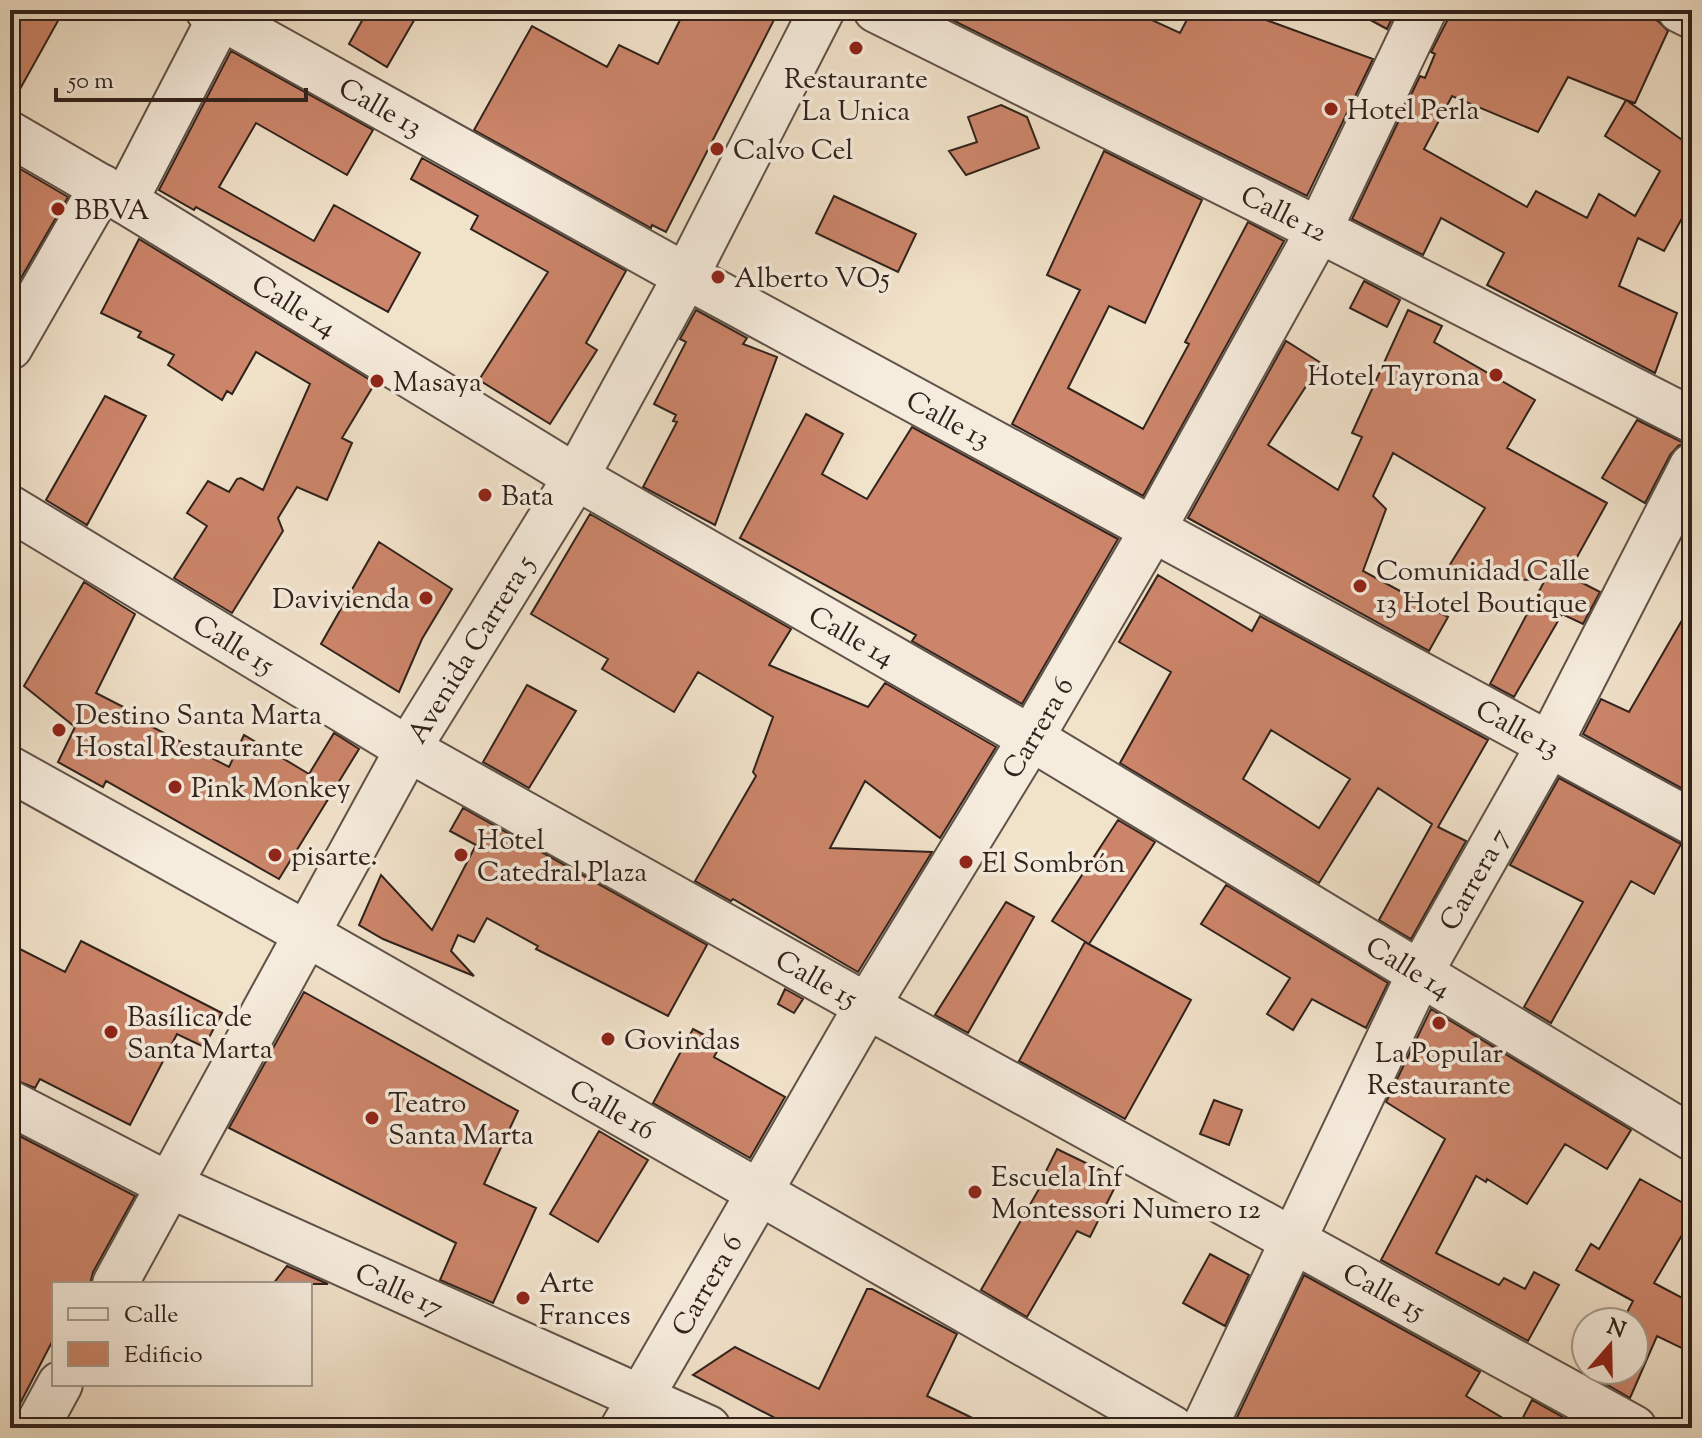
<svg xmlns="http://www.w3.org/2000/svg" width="1702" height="1438" font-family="'Sorts Mill Goudy',serif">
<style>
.building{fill:#cc856a;stroke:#30221c;stroke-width:2;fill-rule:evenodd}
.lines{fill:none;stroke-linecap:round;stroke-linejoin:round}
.minor-casing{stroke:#605248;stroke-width:48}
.minor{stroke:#f6ecdd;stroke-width:44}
.poi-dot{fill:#8f2418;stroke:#f6ecdd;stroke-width:3}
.labels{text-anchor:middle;stroke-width:7;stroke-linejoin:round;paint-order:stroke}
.poi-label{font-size:28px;fill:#30221c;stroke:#f6ecdd;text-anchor:start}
.street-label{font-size:28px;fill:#30221c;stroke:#f6ecdd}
</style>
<rect width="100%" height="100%" fill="#f1e2ca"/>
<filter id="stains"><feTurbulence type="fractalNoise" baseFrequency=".0025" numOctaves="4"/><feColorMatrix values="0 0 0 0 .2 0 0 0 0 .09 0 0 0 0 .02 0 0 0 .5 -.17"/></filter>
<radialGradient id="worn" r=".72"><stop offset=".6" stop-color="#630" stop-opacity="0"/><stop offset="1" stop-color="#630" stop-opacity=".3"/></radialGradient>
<path class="building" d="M10 10H64L10 107Z
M368 10H420L387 67 349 44Z
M685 10H779L666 232 652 225 651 228 474 130 532 26 607 67 619 45 658 64Z
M932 10H1130L1180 33 1192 10H1239L1373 59 1307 196Z
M1352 10H1396L1387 29Z
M1449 10H1633L1658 21 1668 31 1635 103 1626 100 1692 147V200L1664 251 1638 238 1619 286 1677 313 1655 373 1487 285 1504 253 1441 218 1423 255 1352 219 1420 76 1425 78 1435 54 1431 52 1447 21ZM1568 77 1626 100 1605 136 1660 171 1635 216 1599 194 1587 218 1536 191 1527 207 1424 149 1452 96 1538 132Z
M231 51 373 130 347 175 256 123 219 187 314 241 334 205 420 253 388 312 196 207 194 210 159 190Z
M1001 105 1027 117 1039 148 966 175 949 151 977 142 968 117Z
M1104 151 1202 200 1145 323 1109 306 1068 388 1143 429 1189 344 1185 342 1248 222 1284 241 1143 496 1012 424 1080 290 1047 275Z
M422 158 626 271 586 343 597 350 550 424 479 380 548 272 471 229 478 216 411 179Z
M10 163 68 197 10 297Z
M834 196 916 234 898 272 816 233Z
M139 239 375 383 342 438 352 443 327 500 297 487 278 518 283 531 232 613 174 578 207 526 187 513 208 481 229 492 237 479 241 478 263 490 310 384 256 352 232 394 227 391 222 400 168 365 174 355 138 337 141 332 101 313Z
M1364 281 1400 300 1387 327 1350 308Z
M696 310 747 338 743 344 777 357 715 525 643 487 677 422 673 421 676 415 654 404 686 342 680 339Z
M1408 310 1442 326 1434 342 1535 400 1507 448 1607 503 1567 575 1600 592 1583 624 1562 614 1514 697 1490 684 1545 580 1441 579 1485 508 1393 453 1373 496 1386 509 1363 571 1448 617 1429 651 1188 518 1286 341 1321 363 1268 445 1338 490 1362 437 1352 433Z
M105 396 146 416 87 525 46 500Z
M806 414 843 434 822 474 867 499 912 427 1118 539 1022 704 912 641 916 635 740 538Z
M1637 420 1684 443 1678 446 1670 455 1645 503 1602 478Z
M590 514 791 629 769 665 868 707 885 683 996 747 940 838 865 781 830 848 932 852 858 972 733 899 731 901 695 881 756 776 753 772 773 717 698 672 674 712 602 669 608 659 531 614Z
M379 542 452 589 422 639 399 692 321 644Z
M1158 575 1252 631 1260 616 1488 740 1438 827 1466 841 1411 939 1379 920 1432 824 1378 788 1319 883 1120 763 1171 672 1119 642ZM1271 730 1350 779 1319 828 1243 779Z
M84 582 135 614 96 693 139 715 137 719 229 767 244 735 309 774 334 733 359 749 279 879 106 781 103 787 58 762 75 727 24 686Z
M1692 603V794L1583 734 1601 699 1629 712Z
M527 685 576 711 529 788 483 762Z
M1559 778 1681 844 1654 894 1631 881 1551 1023 1524 1007 1583 902 1510 865Z
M463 808 707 945 668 1016 536 949 538 946 487 918 474 942 458 935 451 951 474 976 383 939 359 925 381 875 432 930 476 845 450 831Z
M1118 820 1155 842 1089 944 1052 921Z
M1226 885 1388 983 1366 1028 1312 999 1293 1030 1267 1014 1290 978 1201 924Z
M1006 902 1034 917 968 1033 935 1015Z
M81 941 222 1013 204 1047 177 1034 130 1125 40 1079 35 1088 10 1078V944L65 972Z
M1085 942 1191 1000 1125 1119 1019 1061Z
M785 989 803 999 794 1013 778 1004Z
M304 992 518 1111 484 1184 536 1208 493 1303 440 1280 456 1243 229 1128Z
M1431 1009 1631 1130 1607 1169 1565 1144 1527 1204 1487 1179 1486 1182 1476 1176 1436 1253 1499 1285 1504 1278 1525 1289 1534 1272 1559 1285 1528 1341 1381 1260 1445 1139 1386 1102Z
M693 1029 721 1044 714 1057 785 1097 750 1158 653 1103Z
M1214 1100 1242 1110 1229 1145 1200 1134Z
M10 1131 135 1196 93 1272 90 1284H54V1338L10 1423Z
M599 1131 648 1160 598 1242 550 1214Z
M1057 1149 1119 1179 1090 1237 1077 1231 1027 1317 981 1290 1043 1182 1041 1181Z
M1640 1179 1692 1208V1218L1654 1283 1692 1303V1353L1657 1336 1630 1398 1594 1377 1598 1370H1634V1322H1622L1633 1301 1576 1270 1591 1244 1599 1249Z
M1210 1254 1249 1275 1225 1326 1183 1303Z
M287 1266 328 1284H273Z
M1304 1275 1480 1372 1466 1396 1518 1427 1532 1400 1582 1428H1232Z
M867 1289H872L957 1334 927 1396 993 1428H794L693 1375 735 1347 819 1389Z"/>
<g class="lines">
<defs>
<g id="minor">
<path id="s1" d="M208 10 686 276 1692 822"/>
<path id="s2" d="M876 10 1319 230 1692 420"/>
<path d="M1680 10 1692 16"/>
<path id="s3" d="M10 134 125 201 576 477 1031 738 1692 1138"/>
<path d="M125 201 224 10"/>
<path d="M10 347 102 187"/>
<path id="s4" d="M10 508 408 749 867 1006 1634 1428"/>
<path id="s5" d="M10 769 305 933 1172 1428"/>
<path id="s6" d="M10 1103 169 1185 708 1428"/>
<path id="s7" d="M115 1284 408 749 576 477 686 276 822 10"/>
<path d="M36 1428 60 1384"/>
<path id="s8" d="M623 1428 867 1006 1031 738 1153 529 1319 230 1424 10"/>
<path id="s9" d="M1204 1428 1420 973 1549 745 1692 466"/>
</g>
</defs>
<use href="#minor" class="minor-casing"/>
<use href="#minor" class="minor"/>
</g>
<g class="poi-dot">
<circle cx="856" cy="48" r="8"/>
<circle cx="1331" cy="109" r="8"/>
<circle cx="717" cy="149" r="8"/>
<circle cx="58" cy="209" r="8"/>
<circle cx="718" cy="277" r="8"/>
<circle cx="1496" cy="375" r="8"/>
<circle cx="377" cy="381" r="8"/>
<circle cx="485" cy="495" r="8"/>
<circle cx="1360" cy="586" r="8"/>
<circle cx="426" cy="598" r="8"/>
<circle cx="59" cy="730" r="8"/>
<circle cx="175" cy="787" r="8"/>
<circle cx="275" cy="855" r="8"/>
<circle cx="461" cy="855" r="8"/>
<circle cx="966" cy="862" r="8"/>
<circle cx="1439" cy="1023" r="8"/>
<circle cx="111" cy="1032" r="8"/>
<circle cx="608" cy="1039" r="8"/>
<circle cx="372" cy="1118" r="8"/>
<circle cx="975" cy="1192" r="8"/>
<circle cx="523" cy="1298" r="8"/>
</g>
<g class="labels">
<g class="poi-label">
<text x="856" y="88" text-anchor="middle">Restaurante<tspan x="856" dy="32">La Unica</tspan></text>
<text x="1347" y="119">Hotel Perla</text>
<text x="733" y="159">Calvo Cel</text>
<text x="74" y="219">BBVA</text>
<text x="734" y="287">Alberto VO5</text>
<text x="1480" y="385" text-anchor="end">Hotel Tayrona</text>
<text x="393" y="391">Masaya</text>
<text x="501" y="505">Bata</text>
<text x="1376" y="580">Comunidad Calle<tspan x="1376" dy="32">13 Hotel Boutique</tspan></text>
<text x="410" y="608" text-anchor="end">Davivienda</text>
<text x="75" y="724">Destino Santa Marta<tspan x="75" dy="32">Hostal Restaurante</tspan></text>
<text x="191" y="797">Pink Monkey</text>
<text x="477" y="849">Hotel<tspan x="477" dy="32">Catedral Plaza</tspan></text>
<text x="291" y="865">pisarte.</text>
<text x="982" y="872">El Sombrón</text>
<text x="127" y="1026">Basílica de<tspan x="127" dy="32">Santa Marta</tspan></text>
<text x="624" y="1049">Govindas</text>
<text x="1439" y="1062" text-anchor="middle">La Popular<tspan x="1439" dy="32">Restaurante</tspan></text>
<text x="388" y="1112">Teatro<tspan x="388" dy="32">Santa Marta</tspan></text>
<text x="991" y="1186">Escuela Inf<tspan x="991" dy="32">Montessori Numero 12</tspan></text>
<text x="539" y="1292">Arte<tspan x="539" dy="32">Frances</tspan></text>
</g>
<g class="street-label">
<text dy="10" stroke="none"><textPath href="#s1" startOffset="198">Calle 13</textPath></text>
<text dy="10" stroke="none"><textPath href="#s2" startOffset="456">Calle 12</textPath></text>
<text dy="10" stroke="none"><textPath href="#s3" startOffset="332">Calle 14</textPath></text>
<text dy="10" stroke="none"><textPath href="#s1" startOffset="846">Calle 13</textPath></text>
<text dy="10" stroke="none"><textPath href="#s3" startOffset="980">Calle 14</textPath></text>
<text dy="10" stroke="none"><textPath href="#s4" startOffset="262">Calle 15</textPath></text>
<text dy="10" stroke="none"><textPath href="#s7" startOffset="728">Avenida Carrera 5</textPath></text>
<text dy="10" stroke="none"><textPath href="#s8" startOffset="814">Carrera 6</textPath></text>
<text dy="10" stroke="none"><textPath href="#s1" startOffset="1494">Calle 13</textPath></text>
<text dy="10" stroke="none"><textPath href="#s9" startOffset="612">Carrera 7</textPath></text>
<text dy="10" stroke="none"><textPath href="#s3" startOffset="1628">Calle 14</textPath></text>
<text dy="10" stroke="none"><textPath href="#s4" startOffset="934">Calle 15</textPath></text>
<text dy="10" stroke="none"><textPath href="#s5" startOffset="692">Calle 16</textPath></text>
<text dy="10" stroke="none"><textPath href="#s8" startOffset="166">Carrera 6</textPath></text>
<text dy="10" stroke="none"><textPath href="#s6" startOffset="432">Calle 17</textPath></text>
<text dy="10" stroke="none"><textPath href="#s4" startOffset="1582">Calle 15</textPath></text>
</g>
</g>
<rect width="1702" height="1438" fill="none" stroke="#f1e2ca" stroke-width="40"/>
<rect x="12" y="12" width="1678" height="1414" fill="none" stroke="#30221c" stroke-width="4"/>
<rect x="20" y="20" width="1662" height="1398" fill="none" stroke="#30221c" stroke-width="2"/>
<rect x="52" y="1282" width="260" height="104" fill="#f6ecdd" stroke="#a79b90" stroke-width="2"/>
<rect x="68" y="1308" width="40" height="12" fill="#f6ecdd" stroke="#a79b90" stroke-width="2"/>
<text x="124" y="1322" font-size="24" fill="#30221c">Calle</text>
<rect x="68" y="1342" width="40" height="24" fill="#cc856a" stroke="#a79b90" stroke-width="2"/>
<text x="124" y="1362" font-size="24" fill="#30221c">Edificio</text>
<g transform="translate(1610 1346) rotate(20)"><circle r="38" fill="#f6ecdd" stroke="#a79b90" stroke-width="2"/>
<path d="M0-6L14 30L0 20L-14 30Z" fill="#8f2418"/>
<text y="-12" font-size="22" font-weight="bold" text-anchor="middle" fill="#30221c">N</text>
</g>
<path d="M56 88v12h250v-12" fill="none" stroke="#30221c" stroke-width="4"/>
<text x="68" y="88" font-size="24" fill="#30221c" stroke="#f6ecdd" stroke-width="6" paint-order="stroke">50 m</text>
<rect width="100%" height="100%" filter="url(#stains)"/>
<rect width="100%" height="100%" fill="url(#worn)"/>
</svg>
